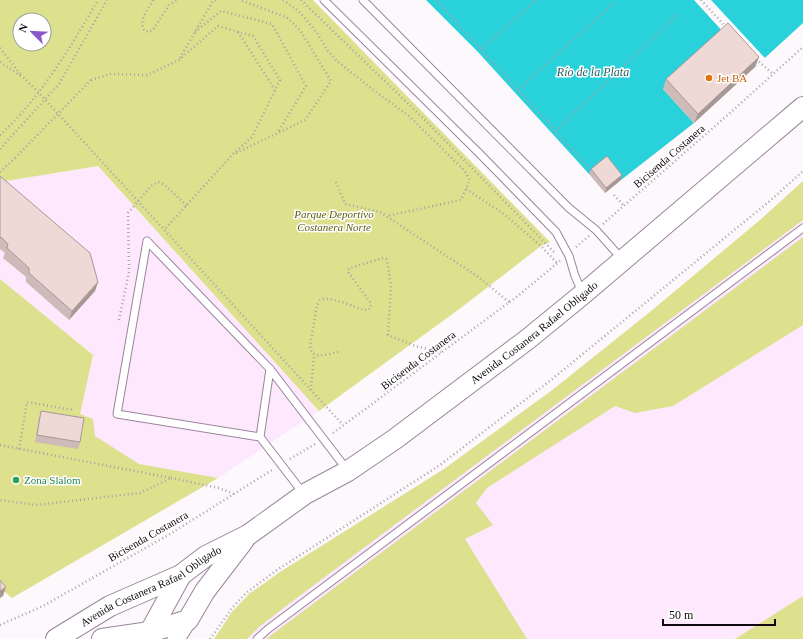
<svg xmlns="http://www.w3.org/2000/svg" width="803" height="639" font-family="'Times New Roman',serif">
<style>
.built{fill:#fde8fe}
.green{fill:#dde08c;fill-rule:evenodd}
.water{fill:#29d1da}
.pier{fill:#fcf8fc}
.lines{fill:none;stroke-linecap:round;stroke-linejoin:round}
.service-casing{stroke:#99869b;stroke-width:9}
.tertiary-casing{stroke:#99869b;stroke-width:19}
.secondary-casing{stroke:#99869b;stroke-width:22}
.path{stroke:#a8a3a8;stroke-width:2.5;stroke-dasharray:1 3;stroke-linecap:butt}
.service{stroke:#fff;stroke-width:7}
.tertiary{stroke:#fff;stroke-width:17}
.secondary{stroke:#fff;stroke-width:20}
.path-bridge{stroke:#a8a3a8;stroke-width:2.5;stroke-dasharray:1 3;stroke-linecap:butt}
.wall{fill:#cebbb9}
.shaded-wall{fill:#a79896}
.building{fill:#efd9d7;stroke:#a79896}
.food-dot{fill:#e8710a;stroke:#fff;stroke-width:1.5}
.leisure-dot{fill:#2e9e5b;stroke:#fff;stroke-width:1.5}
.labels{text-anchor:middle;stroke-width:3;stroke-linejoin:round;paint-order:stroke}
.food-label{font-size:11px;fill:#c56008;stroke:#fff;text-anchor:start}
.street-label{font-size:11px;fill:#100910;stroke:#fff}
.park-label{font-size:11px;font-style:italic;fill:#5b5c0f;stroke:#fff}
.leisure-label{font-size:11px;fill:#27864d;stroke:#fff;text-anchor:start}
.water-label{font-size:12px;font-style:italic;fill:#1f5e62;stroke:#fff}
</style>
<rect width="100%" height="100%" fill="#fcf8fc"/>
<path class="built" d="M98 166 319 411 218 478 139 464 94 436 93 419 80 414 93 355 0 279V182Z
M803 181V639H214L232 612 249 594 280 572 444 469 551 391 650 312 760 220Z"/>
<path class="green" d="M0 0H313L550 242 541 246 458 310 319 411 98 166 0 182ZM20 20H44V44H20Z
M803 181V220L286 606 259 627 247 639H214L232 612 249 594 280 572 444 469 551 391 650 312 760 220Z
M803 237V325L673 406 635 413 615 406 487 488 476 503 493 525 465 539 527 639H266Z
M0 279 93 355 80 414 93 419 95 436 139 464 218 478 12 598 0 588Z
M803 596V639H735Z"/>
<path class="water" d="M426 0H803V23L755 67 724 33 663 89 694 123 621 180 589 174 478 52Z"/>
<path class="pier" d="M694 0H711L765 58 755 67Z"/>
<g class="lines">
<defs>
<path id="service" d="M324 0 479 153 556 232 569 256 575 276 582 292
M363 0 569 208 596 230 622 259
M147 241 117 414 260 437 303 493
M147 241 270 369 348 471
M260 437 270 369
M257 639 268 629 803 228"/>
<path id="tertiary" d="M176 639 188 620"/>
<g id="secondary">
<path id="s1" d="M56 639 110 606 181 575 206 556 248 535 305 494 348 471 395 439 528 339 583 294 803 107"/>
<path d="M102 639 150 632 188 620 205 591 244 540"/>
<path d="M146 639 181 575"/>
</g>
</defs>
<use href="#service" class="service-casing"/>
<use href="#tertiary" class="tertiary-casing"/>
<use href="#secondary" class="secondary-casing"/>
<path class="path" d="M153 0C148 9 140 18 143 29L148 32 153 30 169 5 177 0
M283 0 297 10 304 17 317 33 328 51 337 61 376 92 409 116 464 170 470 180 461 200 387 216
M301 0 425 120 554 252
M436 0 589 168
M701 0 726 27
M195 32 221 11 272 24 306 86 278 132
M238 32 275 90
M0 48 22 76
M481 49 536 0
M180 58 213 1 217 0
M756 59 773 74
M0 62 24 78 39 93 343 425
M91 80 110 74 147 75 179 60 218 26 253 36 280 80 252 137 233 154 164 230
M518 90 615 2
M555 131 679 14
M0 135C41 97 70 48 98 0
M0 149 59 84 107 0
M236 153 305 120 331 81 300 30 286 17 240 0
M0 172 15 158
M336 182 345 204 380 212 477 276 509 302
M466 189 504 214 541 246 557 263
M614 195 624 206
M603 224 730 113 803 47
M576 247 589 236
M119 320 129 272 128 213 151 186 158 182 165 185 187 206
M338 352C327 354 312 361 310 346L317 305C318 304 319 301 320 300 328 295 355 307 364 310H368L371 307 370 302 348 272 349 268 353 267 383 258 386 259 387 261 391 286 388 335 415 346 441 352
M311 390 314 355
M333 433 519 295 560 261
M0 445 171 478 140 493 36 505 0 500
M19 449 27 402 73 410
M290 459 315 444
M171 478 219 488 234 494
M0 625 43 606 170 534 272 470
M210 639 233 607 246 593 277 570 440 465 551 380 771 200 803 171"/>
<use href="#service" class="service"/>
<use href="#tertiary" class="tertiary"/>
<use href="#secondary" class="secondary"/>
<path class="path-bridge" d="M15 158 91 80"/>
</g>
<path class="wall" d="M759 57 755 67 694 123 663 89 666 79Z
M591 169 622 175 621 180 605 193 589 174Z
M0 176 98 282 95 291 69 320 26 282V277L3 258 5 253 0 249Z
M41 411 80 442 78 449 35 442 39 418Z"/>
<path class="shaded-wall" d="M759 57 755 67 694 123 698 114Z
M622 175 621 180 605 193 606 188Z
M98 282 95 291 69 320 72 311Z
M6 587 3 596 0 598V591Z"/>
<path class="building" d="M728 23 759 57 698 114 666 79Z
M607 156 622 175 606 188 591 169Z
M0 176 90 253 98 282 72 311 29 273V268L7 248 8 244 1 237 0 238Z
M41 411 84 418 80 442 37 435Z
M0 580 6 587 0 591Z"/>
<circle class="food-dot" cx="709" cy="78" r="4"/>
<circle class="leisure-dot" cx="16" cy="480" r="4"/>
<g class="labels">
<g class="food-label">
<text x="717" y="82">Jet BA</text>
</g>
<g class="street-label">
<text transform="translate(669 156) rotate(-41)" y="4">Bicisenda Costanera</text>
<text dy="4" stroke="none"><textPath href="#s1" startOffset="570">Avenida Costanera Rafael Obligado</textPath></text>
<text transform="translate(418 360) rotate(-37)" y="4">Bicisenda Costanera</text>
<text transform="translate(148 536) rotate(-30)" y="4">Bicisenda Costanera</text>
<text dy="4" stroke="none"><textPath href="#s1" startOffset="109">Avenida Costanera Rafael Obligado</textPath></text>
</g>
<g class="park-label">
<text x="334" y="218">Parque Deportivo<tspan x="334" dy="13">Costanera Norte</tspan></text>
</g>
<g class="leisure-label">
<text x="24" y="484">Zona Slalom</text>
</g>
<g class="water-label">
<text x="593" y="76">Río de la Plata</text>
</g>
</g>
<g transform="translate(32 32) rotate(294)"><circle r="19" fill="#ffffff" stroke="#9f9d9f"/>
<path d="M0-3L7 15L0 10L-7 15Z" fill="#8e56cd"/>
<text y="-6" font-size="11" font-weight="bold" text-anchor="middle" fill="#100910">N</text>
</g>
<path d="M663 619v6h112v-6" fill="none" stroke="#100910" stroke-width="2"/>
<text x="669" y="619" font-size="12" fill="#100910" stroke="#ffffff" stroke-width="3" paint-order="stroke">50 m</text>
</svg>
